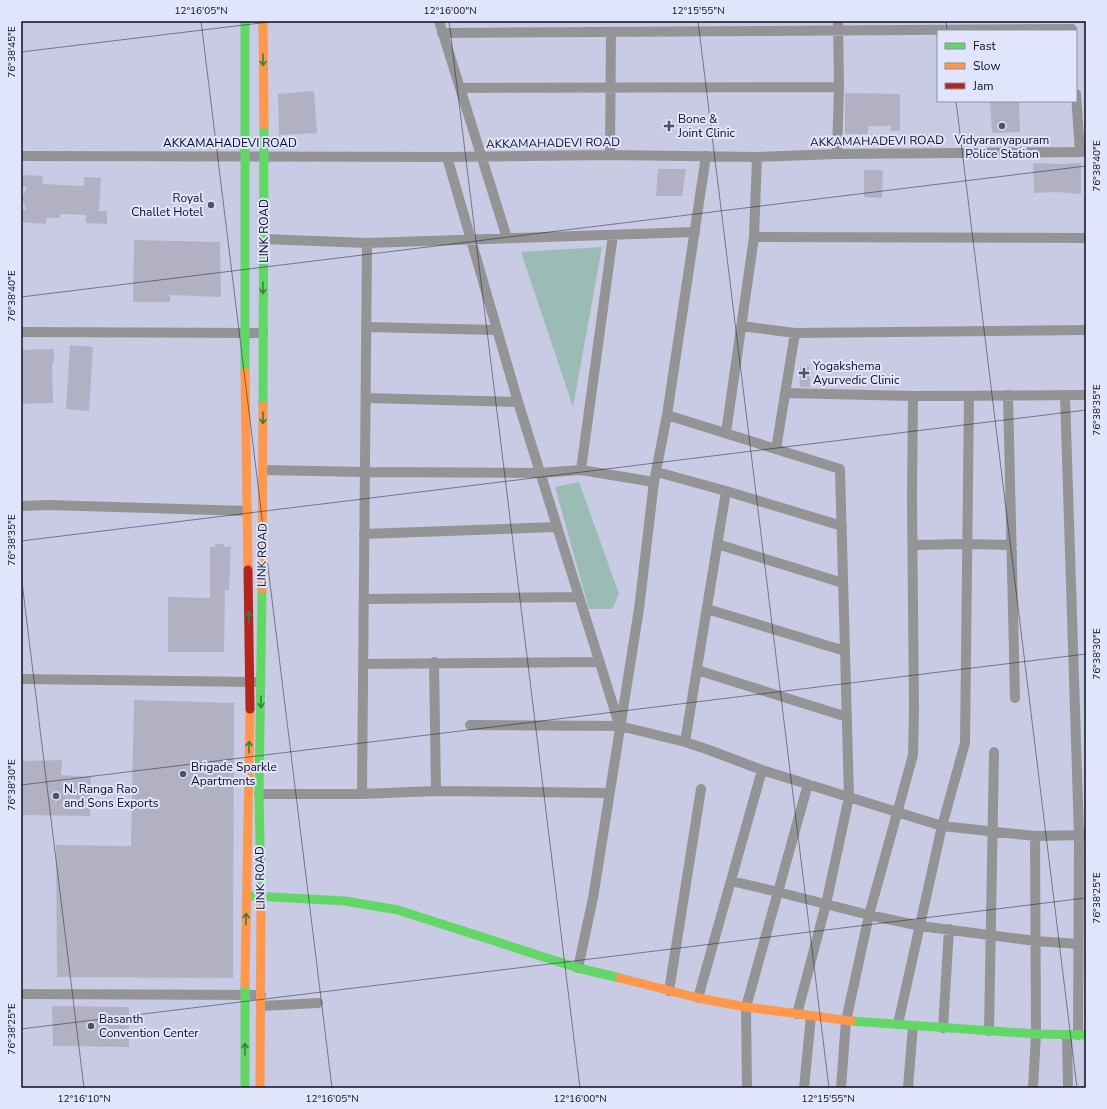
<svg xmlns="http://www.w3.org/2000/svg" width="1107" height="1109" font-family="'Nunito Sans',sans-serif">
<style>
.green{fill:#9bbcb5}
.building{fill:#b2b1c4}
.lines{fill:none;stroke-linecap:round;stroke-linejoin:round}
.street{stroke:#949496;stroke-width:10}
.fast{stroke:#63d668;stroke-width:9}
.slow{stroke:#ff974d;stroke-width:9}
.jam{stroke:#b3261e;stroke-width:9}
.oneway{stroke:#3d7c47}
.ticks{fill:none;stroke:#0e0f1f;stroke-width:1;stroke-opacity:0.45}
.poi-dot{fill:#4f5164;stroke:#e1e5fc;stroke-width:1.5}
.labels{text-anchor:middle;stroke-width:4;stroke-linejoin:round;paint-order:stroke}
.poi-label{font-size:12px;fill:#0e0f1f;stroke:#e1e5fc;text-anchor:start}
.street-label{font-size:12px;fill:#0e0f1f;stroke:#e1e5fc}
.neatline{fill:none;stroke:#0e0f1f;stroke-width:1.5}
.ticks-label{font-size:10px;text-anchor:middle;fill:#0e0f1f}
</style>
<rect width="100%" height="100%" fill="#c8cbe3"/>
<path class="green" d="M602 247 573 407 521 252Z
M579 482 619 594 612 609H589L555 487Z"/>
<path class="building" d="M314 91 317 133 279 135 278 94Z
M845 93 900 94V131H891V126H868V134H845Z
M990 101H1019L1020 132 992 133Z
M1033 163 1057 164 1081 163V194L1057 192 1034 193Z
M658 169H686L682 196H656Z
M864 170H883L882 198 864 197Z
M22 175 43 176 42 184 84 186V177L101 178 99 211H107V224L86 223V215L60 214V218H46V224L21 222V210L26 209 22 198 27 187 21 186Z
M134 240 220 242 221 297 170 295V302H133Z
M70 345 93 347 89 411 66 409Z
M54 349V363H52L53 403 21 404V350Z
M800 366H809L810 387H800Z
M215 544H224V547L231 546 229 590H225L224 652H168V597L210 598V547H215Z
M134 700 234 703 233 978 57 977 56 845 131 846Z
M62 760 61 775 91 777 90 816 21 815V761Z
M52 1006 129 1007V1047L53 1046Z"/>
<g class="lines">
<path class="street" d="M439 21 507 238
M442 33 1072 29
M460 88 839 87
M1076 94 1080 152
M837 154 839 87 838 21
M610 155 611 32
M21 156 447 157 610 155 757 157 837 154 1086 152
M447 157 518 402 619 724
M754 237 1086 238
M264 239 367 243 695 232
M741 326 795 333 1086 330
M366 327 497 330
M21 332 263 333
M785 393 913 396 1086 395
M1008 395 1015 698
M1065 395 1079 836 1078 1035
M366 398 518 402
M667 415 840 469 849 797 826 904 797 1014
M726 433 754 237 757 157
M776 449 795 333
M263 470 365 472 540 473 581 470 654 482
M581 470 613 235
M657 472 726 491 842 526
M21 506 48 505 247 511
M364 534 557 527
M717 544 843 583
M913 545 967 544 1012 545
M364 599 579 597
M707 609 845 651
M434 662 436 791
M363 664 600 662
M697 670 847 717
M21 679 255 682
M470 725 620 726 685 742 709 750 762 770 942 826 1035 836 1086 835
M685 742 726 491
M259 794H362L436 791 609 793
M362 794 367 243
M731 881 778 892 869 915 920 926 1036 941 1078 944
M578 968 593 898 639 609 654 482 667 415 706 156
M669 991 701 789
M21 994 261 995
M698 998 762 770
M261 1006 318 1003
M898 1024 942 826 965 743 969 396
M943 1028 949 929
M989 1031 994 752
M1067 1035 1068 1088
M747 1088 746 1007 808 784
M804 1088 811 1016
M841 1088 846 1021 869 915 913 755 914 710 912 498 913 396
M908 1088 913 1026
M1033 1088 1036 1034 1035 836"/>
<path class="fast" d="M245 21V372
M263 406 264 125
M261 892 259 794 262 589
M252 896 345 901 398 910 578 968 620 978
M851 1021 1036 1034 1086 1035
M245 1088V984"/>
<path class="slow" d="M263 21 264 125
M245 372 248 570
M262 589 263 406
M620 978 698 998 746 1007 851 1021
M245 984 250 709
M260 1088 261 892"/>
<path class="jam" d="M248 570 250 709"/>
</g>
<defs><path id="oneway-shaft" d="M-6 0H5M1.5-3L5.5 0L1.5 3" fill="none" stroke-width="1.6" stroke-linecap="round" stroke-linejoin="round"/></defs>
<g class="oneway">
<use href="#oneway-shaft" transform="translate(263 60) rotate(89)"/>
<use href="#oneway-shaft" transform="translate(263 288) rotate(90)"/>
<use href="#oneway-shaft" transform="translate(263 418) rotate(90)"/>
<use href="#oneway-shaft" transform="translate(249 617) rotate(-91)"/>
<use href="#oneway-shaft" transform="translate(261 702) rotate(91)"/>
<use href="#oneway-shaft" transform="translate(249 747) rotate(-89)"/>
<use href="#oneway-shaft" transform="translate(246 919) rotate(-89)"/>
<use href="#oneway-shaft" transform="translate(245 1049) rotate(-90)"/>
</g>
<path class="ticks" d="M201 21 332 1088M449 21 580 1088M698 21 829 1088M946 21 947 31M21 52 277 21M956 101 1077 1088M21 297 1086 166M21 541 1086 410M21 574 84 1088M21 785 1086 654M21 1029 1086 898"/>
<g class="poi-dot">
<path d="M667 120h4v4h4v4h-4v4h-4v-4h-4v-4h4z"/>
<circle cx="1002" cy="126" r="4"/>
<circle cx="211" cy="205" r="4"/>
<path d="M802 367h4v4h4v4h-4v4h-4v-4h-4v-4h4z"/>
<circle cx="183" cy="774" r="4"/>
<circle cx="56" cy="796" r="4"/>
<circle cx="91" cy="1026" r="4"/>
</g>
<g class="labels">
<g class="poi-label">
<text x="678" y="123">Bone &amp;<tspan x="678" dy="14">Joint Clinic</tspan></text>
<text x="1002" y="144" text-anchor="middle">Vidyaranyapuram<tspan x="1002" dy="14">Police Station</tspan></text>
<text x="203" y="202" text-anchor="end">Royal<tspan x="203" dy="14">Challet Hotel</tspan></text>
<text x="813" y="370">Yogakshema<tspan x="813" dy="14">Ayurvedic Clinic</tspan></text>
<text x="191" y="771">Brigade Sparkle<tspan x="191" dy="14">Apartments</tspan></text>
<text x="64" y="793">N. Ranga Rao<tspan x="64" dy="14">and Sons Exports</tspan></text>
<text x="99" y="1023">Basanth<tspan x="99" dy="14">Convention Center</tspan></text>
</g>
<g class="street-label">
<text transform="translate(877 141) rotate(-1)" y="4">AKKAMAHADEVI ROAD</text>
<text x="230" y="147">AKKAMAHADEVI ROAD</text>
<text transform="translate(553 143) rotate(-1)" y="4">AKKAMAHADEVI ROAD</text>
<text transform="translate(264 231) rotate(-90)" y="4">LINK ROAD</text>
<text transform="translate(262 555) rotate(-89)" y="4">LINK ROAD</text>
<text transform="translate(260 878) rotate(-91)" y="4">LINK ROAD</text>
</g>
</g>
<rect width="1107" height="1109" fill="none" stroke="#e1e5fc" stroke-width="44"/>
<rect x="937" y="30" width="140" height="72" fill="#e1e5fc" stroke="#8d8fa4"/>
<rect x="945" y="43" width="20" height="6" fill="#63d668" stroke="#8d8fa4"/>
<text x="973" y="50" font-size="12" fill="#0e0f1f">Fast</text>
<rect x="945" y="63" width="20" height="6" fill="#ff974d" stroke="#8d8fa4"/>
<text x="973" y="70" font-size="12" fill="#0e0f1f">Slow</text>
<rect x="945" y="83" width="20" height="6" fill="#b3261e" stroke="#8d8fa4"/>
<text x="973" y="90" font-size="12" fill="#0e0f1f">Jam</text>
<rect x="22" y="22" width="1063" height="1065" class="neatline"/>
<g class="ticks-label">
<text x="201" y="14">12°16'05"N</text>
<text x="450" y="14">12°16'00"N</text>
<text x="698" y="14">12°15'55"N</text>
<text transform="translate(11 52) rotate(-90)" y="4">76°38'45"E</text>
<text transform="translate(1096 166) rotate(-90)" y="4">76°38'40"E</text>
<text transform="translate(11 296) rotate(-90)" y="4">76°38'40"E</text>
<text transform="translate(1096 410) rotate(-90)" y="4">76°38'35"E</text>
<text transform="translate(11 540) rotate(-90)" y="4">76°38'35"E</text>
<text transform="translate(1096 654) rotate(-90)" y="4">76°38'30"E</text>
<text transform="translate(11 785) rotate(-90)" y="4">76°38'30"E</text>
<text transform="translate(1096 898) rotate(-90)" y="4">76°38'25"E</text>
<text transform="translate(11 1029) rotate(-90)" y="4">76°38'25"E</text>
<text x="84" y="1102">12°16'10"N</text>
<text x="332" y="1102">12°16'05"N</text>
<text x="580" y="1102">12°16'00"N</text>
<text x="828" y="1102">12°15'55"N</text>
</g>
</svg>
